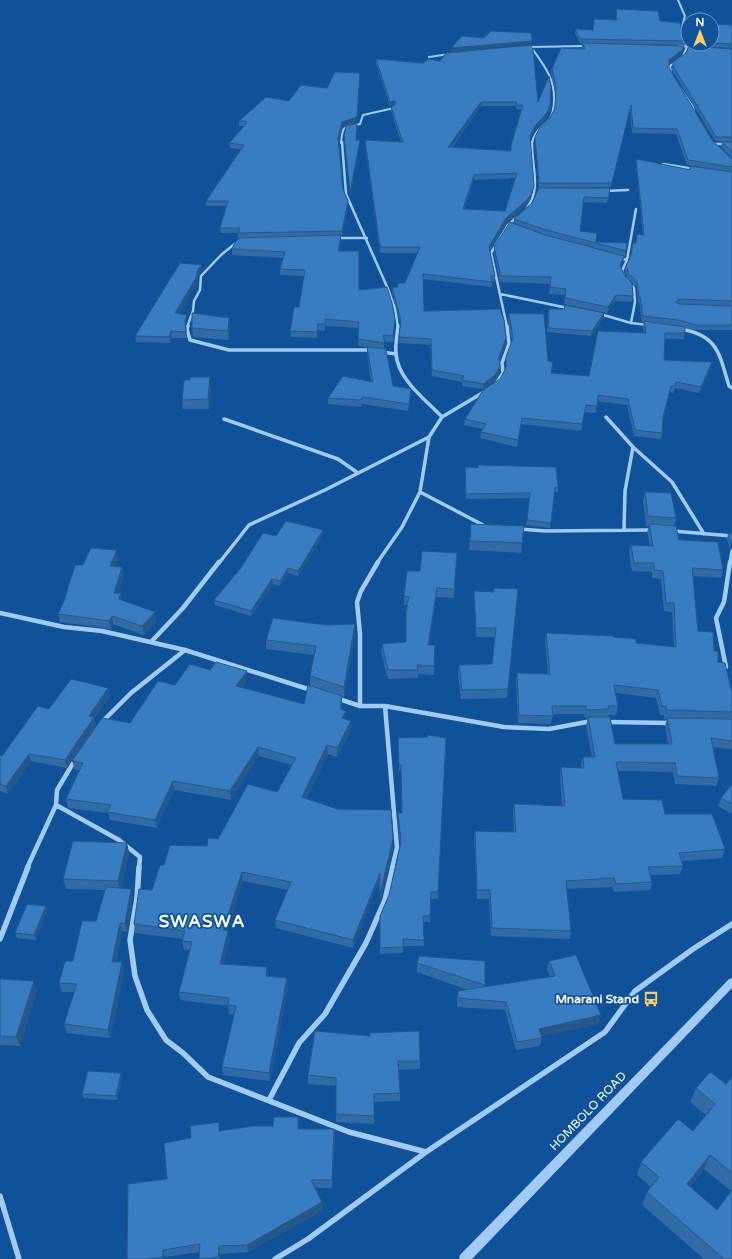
<svg xmlns="http://www.w3.org/2000/svg" width="732" height="1259" font-family="'Varela Round',sans-serif">
<style>
.lines{fill:none;stroke-linecap:round;stroke-linejoin:round}
.minor-far4{stroke:#a1cbf5;stroke-width:2}
.minor-far3{stroke:#a1cbf5;stroke-width:2.5}
.minor-far2{stroke:#a1cbf5;stroke-width:3.5}
.minor-far1{stroke:#a1cbf5;stroke-width:4.5}
.minor{stroke:#a1cbf5;stroke-width:5.5}
.tertiary{fill:#a1cbf5;fill-rule:evenodd}
.wall{fill:#306ba6;fill-rule:evenodd}
.shaded-wall{fill:#275787}
.building{fill:#387cc1;stroke:#275787;fill-rule:evenodd}
.labels{text-anchor:middle;stroke-width:3.5;stroke-linejoin:round;paint-order:stroke}
.near-poi-label{font-size:12px;font-weight:bold;fill:#fff;stroke:#105299;text-anchor:end}
.near-street-label{font-size:12px;fill:#fff;stroke:#105299}
.near-district-label{font-size:17px;font-weight:bold;letter-spacing:1px;fill:#fff;stroke:#105299}
</style>
<rect width="100%" height="100%" fill="#105299"/>
<g class="lines">
<path class="minor-far4" d="M679 46 694 47
M529 47 586 46
M531 47C543 64 555 78 554 100 554 106 553 113 550 118 543 127 534 131 532 143
M429 57 450 54
M671 74 670 66 683 56 687 47 682 27 685 16 678 0
M679 86 693 107 695 114
M341 143C343 125 342 128 360 124L363 115 394 108"/>
<path class="minor-far3" d="M342 142 346 194 388 289 395 309 398 327
M714 144H732
M663 164 694 169
M604 191 628 190
M527 208C542 187 531 166 532 142
M337 238H367
M620 258 627 260 622 271 624 276
M627 260 636 209
M629 283 634 288 635 302 631 323
M500 294 568 308
M600 314 631 323 648 325
M187 327 193 311 194 301 200 290 201 276 221 255 237 242
M507 327 491 253 508 225 516 218"/>
<path class="minor-far2" d="M188 326 187 329 190 340 229 350H371
M398 326C397 335 395 345 396 354 398 380 426 400 442 417
M680 329C718 335 719 353 729 386L732 388
M382 352 396 354
M496 384 503 373 502 363 509 344 507 326
M606 417 633 447 672 482 704 534
M224 419 338 459 358 473
M420 492 485 526
M519 529 545 531 652 530
M624 530 625 491 633 447
M673 531 732 536
M219 563 249 525 325 490 429 437
M377 563 402 527 420 492 429 437 442 417 484 392
M730 563 732 551"/>
<path class="minor-far1" d="M0 613 64 627 102 631 185 650 311 690
M151 642 183 608 219 562
M726 667 716 618 724 602 730 562
M339 699 360 706H385L504 727 549 729 592 721
M360 706V634L357 602 361 591 378 562
M385 706 397 848 392 868
M102 722 131 693 185 650
M607 722 670 723
M75 760 57 790 56 805 119 840 140 857 139 868
M27 868 56 805"/>
<path class="minor" d="M139 867 137 898 130 940 135 976 147 1010 166 1040 183 1053 208 1077 349 1132 426 1152
M0 939 28 867
M269 1100 299 1043 325 1014 366 943 385 900 393 867
M0 1196 19 1259
M275 1259 308 1239 426 1152 605 1032 635 991 693 949 732 924"/>
<path class="tertiary" d="M732 978V988L472 1259H459L460 1255 729 979Z"/>
</g>
<path class="wall" d="M616 9 660 21 685 41 684 45 580 43 575 33V29L593 30 616 20Z
M685 23H688V41L685 27Z
M712 24 732 25V48L689 45V44H712Z
M582 43 683 50 681 54 669 64V68L712 140 732 159V330H696L685 328 684 339H665L664 360 711 368 699 393 675 388 674 393 670 392 663 419 662 433 661 439 634 436 627 405 597 401 596 413 585 412 581 431 521 424 517 447 480 438 481 432 482 429 464 425 465 419 500 379 506 370V357L512 341 508 320 509 313 548 361 551 373 589 376 644 332 643 327 644 322H642L639 302H638L637 287 632 283 633 296 632 302 615 301 607 313 564 304 565 295 549 294 550 284 500 282 494 253V247L513 224 514 219 532 203 610 193 607 203 583 202 580 231 596 242 627 243 625 257 624 256 623 262 621 267 625 276 628 279 625 271 626 266 636 243 643 235 636 164V159L689 170 690 166 712 169 687 165 676 134 632 133 630 110 611 187 539 188 535 142V137L551 116 555 109V91L551 74 552 69 583 49 582 48Z
M732 49V158L721 147 722 142H728L716 141 714 139 672 70 673 63Z
M376 59 538 102 550 109 547 118 534 130 530 140 533 191 530 200 527 205 506 223 490 250 495 276 494 282H492V287L423 279 424 311 506 344 500 360V372L495 381 483 389 462 386V382L432 376 430 345 399 343 401 325 392 293V288L398 287V283H405L418 253H380L365 144V140L401 142 391 111V107L394 106H390L376 63ZM481 106H516V109L522 110 511 151 452 148ZM515 178 505 211 464 209 474 180Z
M360 78 357 122 342 127 339 142 343 189 348 206 342 236H341V241L339 251 359 290 395 325 393 342H384V349L393 386 411 389V396L408 411 362 404 361 407 328 404V398L371 382 367 353V347L358 346 359 328 325 326V331L318 330 317 338 291 337 290 331 299 307 304 276 280 275V269L283 258 232 255V249L239 238H238V233H221L220 228 226 206H206V201L241 149 230 148 229 143 245 126H239V121L289 101 327 88Z
M357 127 356 140H360V144L350 196 344 136Z
M202 271 198 275 196 284 179 314 188 321 186 326 187 338H172L170 343 136 342 135 336Z
M548 314 604 318 591 336 547 332Z
M229 318 230 327 228 340 193 337 192 328Z
M211 386 209 409H183L182 400Z
M478 465 558 487V492H554L550 528 526 525 530 498 466 499 465 467 478 468Z
M645 492 676 518 674 526 679 540 723 570 721 578 693 576 698 631 714 651 718 662 731 689 732 691V749L713 747 719 778 716 786 675 784 673 772 617 771 623 799 665 814 725 849 722 858 681 861 683 866 680 874 650 875 652 882 650 890 614 892 612 887 567 889 571 931 570 939 491 936 489 899H477L474 839 475 831 514 832 513 812 514 804 562 806 560 775 561 767 581 768V765L583 757H592L586 725 588 718H585L584 714H553L551 724 518 723 516 682 517 673 548 674 545 641 546 633 613 637 636 643 674 647 672 612 664 611 661 579 652 578V572L632 571 629 553 631 545 650 546 647 532 649 526H646L643 501ZM616 693 656 698 660 715H664V719H667L665 726 668 744H615L607 717 608 715H616L618 706Z
M471 524 522 543 521 553 469 550Z
M323 530V535L298 576 288 573 280 586 273 584 251 616 215 605 214 600 276 536Z
M728 534H732V548L730 549 727 539Z
M457 553 454 598 436 597 429 645H435L434 675 418 674V678L388 679 381 652 382 644 406 642 407 605H404V596L420 571Z
M118 558 115 566 122 567 124 575 118 593 123 601 155 612 156 621 144 635 113 624 111 629 60 622 58 614 83 565Z
M518 589 507 698 461 699 458 674 459 665 492 664 495 637H476L474 600V591L493 592Z
M355 624V633L344 697 342 696V710L351 730 337 757 328 754 306 799 393 839V848L381 899 380 902 379 881 353 948 276 928 275 920 288 890 243 881 227 931 229 939 223 964 267 967 268 976 288 986 270 1081 223 1075 222 1067 234 1014H229L228 1006 180 1000 179 992 190 950H184L182 941 183 939 135 933 134 924 152 890 164 865 207 846 218 839 277 792 292 765 259 756 231 800 174 790 157 828 110 820 108 813 68 808 66 799 79 770H75L72 761 130 723 175 685 210 670 247 671V679L242 688 304 704 310 685V676L314 655 266 649V640L326 625Z
M732 667V678L731 672Z
M108 688 110 696 94 719 96 725 67 768 31 761 8 794 0 791V755L2 756 49 709Z
M398 738H446L438 899H431L430 922H423L424 946H403V953L380 954V916L389 895 400 845 398 819V813H402L401 771H399Z
M732 784V814L718 806 721 798Z
M127 843 129 853 121 888 133 897 127 932 122 931 116 962 124 971 110 1038 67 1033 64 1024 74 992H62L59 983 96 921 105 890 66 889 63 879Z
M46 906 47 911 36 940 17 938 15 933Z
M485 961 484 987 550 977 547 969 549 961 601 1015 598 1024 541 1036 542 1038 540 1046 516 1050 505 1010 457 1007V999L458 991 468 990 417 972V963Z
M0 979 37 990 20 1046 0 1045Z
M315 1031 420 1061V1069L399 1070 400 1093V1101L374 1102V1124L336 1122V1086L308 1084V1075Z
M121 1073 122 1078 117 1100 84 1098 82 1094Z
M732 1077V1259H704L642 1205 647 1192 651 1187 637 1175 641 1162 693 1131 706 1115 690 1102 696 1088 726 1084ZM704 1169 731 1191 717 1210 690 1187Z
M298 1117 299 1129H334L335 1137 332 1188H315L322 1202 323 1210 248 1252 220 1254V1259H199V1252L165 1257V1259H127L167 1179 220 1131 273 1126Z"/>
<path class="shaded-wall" d="M532 41V44L451 52V48Z
M684 46 683 50 681 54 668 65 669 60Z
M360 73 357 122 342 127 339 143 338 138 342 122Z
M394 101V106H390V102Z
M481 102V106L448 152V147Z
M550 105V109L547 118 534 130 529 141 530 136 535 126Z
M360 140V144L350 196V192Z
M474 175V180L462 214 463 209Z
M534 186 533 191 530 200 527 205 506 223 488 252 489 247 506 218Z
M348 201V206L342 236V231Z
M341 235V241L338 257V251Z
M624 256 623 262 619 272 620 266Z
M202 265V271L198 275 196 284 176 320 175 313 198 269Z
M616 295 615 301 607 313 608 307Z
M604 313V318L591 336 592 331Z
M187 315 188 321 186 326 187 338 185 320Z
M229 318 230 327 228 340V331Z
M395 319V325L393 342V336Z
M318 324V330L317 338V332Z
M171 331 172 338 170 343 169 337Z
M506 338V344L499 362V357Z
M712 362 711 368 699 393 701 387Z
M500 367V372L495 381 483 389V384Z
M210 377 211 386 209 409 208 399Z
M411 389V396L408 411 409 404Z
M323 530V535L298 576V571Z
M731 544H732V548L730 549Z
M117 550 118 558 111 575 110 566Z
M122 567 124 575 116 601 114 593Z
M288 568V573L280 586V581Z
M272 579 273 584 251 616V611Z
M437 588 436 597 428 653V645Z
M121 593 123 602 119 599Z
M155 612 156 621 144 635 142 626Z
M112 616 113 624 111 629 109 621Z
M355 624V633L344 697V687Z
M247 671V679L237 695 236 686Z
M108 688 110 696 94 719 96 725 67 768 65 760 89 716Z
M342 696V704L340 718V709Z
M346 711V720L342 718Z
M351 721V730L337 757V748Z
M327 745 328 754 302 806V797Z
M258 747 259 756 231 800 230 791Z
M29 754 31 761 8 794 6 786Z
M173 781 174 790 157 828 155 820Z
M393 839V848L381 899 380 902V893Z
M127 843 129 853 121 891 118 881Z
M242 872 243 881 224 939 223 930Z
M380 873 379 881 353 948V940Z
M131 889 133 897 127 932 125 924Z
M46 906 47 911 36 940 34 935Z
M120 923 122 931 114 970 112 962Z
M228 931 229 939 221 972 220 964Z
M122 962 124 971 110 1038 108 1030Z
M267 967 268 975 267 984 266 976Z
M287 978 288 986 270 1081 269 1073Z
M34 981 37 990 20 1046 16 1037Z
M601 1015 598 1024 537 1037 539 1029Z
M121 1073 122 1078 117 1100 116 1096Z
M334 1129 335 1137 332 1188V1180Z
M710 1155 704 1169 681 1198 687 1184Z
M322 1202 323 1210 248 1252 247 1245Z
M219 1246 220 1254V1259H219L218 1257Z
M163 1250 165 1257V1259H164L163 1257Z"/>
<path class="building" d="M616 9 658 11 660 21 680 23 685 41 580 39 575 29 593 30 594 19 617 20Z
M685 23H688V34Z
M712 24 732 25V44L712 43Z
M491 31 531 33 532 41 451 48 462 36 484 38Z
M582 43 684 46 682 50 669 60V68L712 140 732 159V167L688 160 677 129 633 128 631 105 612 183H539L535 137 539 129 551 116 555 108 556 86 552 69 561 48 585 49Z
M530 45 533 49 538 102 549 76 551 87 550 105 547 113 535 126 530 136 534 186 531 195 527 200 506 218 489 247 495 276H491L492 282 423 274 424 311 500 309 504 320 506 338 499 357 500 367 495 375 483 384 462 380 464 376 432 370 431 339 399 337 401 320 392 288 398 287V283H405L420 247H380L365 140 403 142 391 107 395 105 396 102 394 101 390 102 376 59 423 63 428 59 440 61 446 53ZM481 102H517L516 105H523L511 145V151L448 147ZM517 173 505 211 463 209 474 175Z
M689 46 732 49V137H717L715 135 673 66V63L686 53Z
M335 72 360 73 357 117 342 122 338 138 343 189 348 201 342 231 238 233 240 228H220L228 201H206L244 145 229 143 247 123H245L246 121H239L266 97 289 101 301 85 327 88Z
M357 123 356 140H360L350 192 344 136 346 126Z
M722 142H732V152Z
M636 159 691 170 690 166 732 172V301L679 299 676 302 679 304 732 306V325H697L678 320 643 316 640 297H639L637 282 629 274 626 266 631 255 633 243H636L637 234 644 235Z
M539 188H610L608 198 584 197 580 231 597 233 596 242 627 243 626 251 543 229 514 219 532 203Z
M510 222 542 234 624 256 620 266 625 276 632 283 633 296 616 295 608 307 565 298 566 289 550 287 551 277 501 276 494 247Z
M341 235 338 251H359V290L387 287 392 303 395 319 393 336 383 335 385 343 358 339 359 322 325 319V324H318L317 332 290 331 294 307H299L305 270 280 269 285 252 232 249 235 242 240 238Z
M180 263 202 265 198 269 196 278 175 313 187 315 185 320 186 332 171 331 169 337 135 336Z
M565 305 604 313 592 331 548 328 549 309H564Z
M192 313 229 318 228 331 192 328Z
M509 313 544 314 548 361 553 362 551 373 589 376 598 331 646 333 644 321 685 327V333H665L664 360 712 362 701 387 676 382 675 386H671L663 417 662 433 635 430 628 399 598 395 597 406 586 405 582 424 522 418 518 440 481 432 486 424 465 419 483 390 500 379 506 368V357L513 338Z
M367 347 386 349 393 386 411 389 409 404 362 397 361 400 328 398 343 376 373 382Z
M190 377H210L208 399 182 400 184 380H190Z
M478 465 556 467 558 487H555L551 523 527 520 530 493 466 494 465 467 478 468Z
M645 492 671 493 676 518 648 516Z
M286 521 323 530 298 571 288 568 280 581 272 579 251 611 214 600 240 569 263 533 276 536Z
M471 524 524 526 522 543 470 541Z
M649 524 676 526 679 540 718 542 723 570 692 568 698 631 713 632 714 651H718V662L725 663 731 689 732 691V712L666 710V706H662L658 690 614 685 618 706H608L609 709 586 710V706H552L553 716 519 715 517 673 550 674 546 633 613 636V637L636 639V643L676 647 674 603H666L663 571 654 570V563H634L631 545 653 546Z
M728 534H732V544H731Z
M91 548 117 550 110 566 122 567 114 593H121L119 599 155 612 142 626 112 616 109 621 58 614 64 601 75 565H83Z
M422 551 457 553 454 589 437 588 428 645H435L434 666 417 665 418 670H388L382 644 406 642V612L409 597 404 596 407 571H420Z
M494 588 518 589 508 689 462 690 459 665 492 664 496 628H476L474 591 494 592Z
M273 618 326 625 355 624 344 687 310 676 316 646 266 640Z
M216 662 247 671 236 686 304 704 308 685 342 696 340 709 346 711 342 718 351 721 337 748 327 745 302 797 337 809 391 810 393 839 381 890 380 893V873L353 940 275 920 291 882 242 872 223 930 228 931 220 964 267 967 266 976 287 978 269 1073 222 1067 236 1006 228 1005 229 998 179 992 192 942 182 941 185 931 134 924 139 889 152 890 160 865H164L170 845 207 846 208 838 218 839 248 784 277 792 296 758 258 747 230 791 173 781 155 820 107 812 111 805 66 799 83 763 72 761 102 718 130 723 158 681 175 685 190 664 210 670Z
M71 679 108 688 89 716 94 717 65 760 29 754 6 786 0 784V755L2 756 38 706 49 709Z
M588 717H610L615 744H672L667 718 732 719V741L711 738 719 778 677 776 675 763 616 762 623 799 662 800 665 814H712L725 849 679 853 683 866 648 867 652 882 616 884 614 878 566 881 571 931 492 928 490 890H477L475 831 516 832 514 804 565 806 561 767 584 768 583 757H595Z
M428 735 446 738 438 892H431L430 916H423L424 940 403 939V947L380 948V916L389 895 401 842 398 813H402L401 765H399L398 738 427 737Z
M732 784V804L721 798Z
M73 841 127 843 118 881 63 879Z
M106 887 131 889 125 924 120 923 112 962H122L108 1030 64 1024 77 984 59 983 65 961H73L82 921H96Z
M27 904 46 906 34 935 15 933Z
M576 955 601 1015 539 1029 542 1038 517 1042 506 1002 458 998V991L555 976 549 961Z
M419 956 485 961V985L417 963Z
M0 979 34 981 16 1037 0 1036Z
M315 1031 370 1036V1033L419 1031 420 1061H398L400 1093 374 1094V1116L336 1114V1078L308 1075Z
M88 1071 121 1073 116 1096 82 1094Z
M710 1072 726 1084 732 1077V1173L710 1155 687 1184 717 1210 732 1190V1259H724L647 1192 659 1177 641 1162 678 1119 693 1131 715 1104 696 1088Z
M274 1117H298V1129H334L332 1180H311L322 1202 247 1245 219 1246 218 1257 199 1259 200 1244 163 1250V1257L145 1259H127L128 1184 167 1179 164 1143 191 1138 190 1126 219 1122V1131L254 1126H273Z"/>
<defs>
<symbol id="bus-bare" viewBox="-9 -9 18 18"><path d="M-5-6H5V4H4V6H2V4H-2V6H-4V4H-5ZM-3.5-4V0h7V-4ZM-3.5 1.2v1.5H-2V1.2ZM2 1.2v1.5H3.5V1.2Z" fill="#ffcb64" stroke="#105299" stroke-width="2.5" paint-order="stroke"/></symbol>
</defs>
<g fill-rule="evenodd">
<use href="#bus-bare" x="640" y="988" width="22" height="22"/>
</g>
<g class="labels">
<g class="near-poi-label">
<text x="639" y="1003">Mnarani Stand</text>
</g>
<g class="near-street-label">
<text transform="translate(588 1111) rotate(-46)" y="4">HOMBOLO ROAD</text>
</g>
<g class="near-district-label">
<text x="202" y="927">SWASWA</text>
</g>
</g>
<g transform="translate(700 32)"><circle r="19" fill="#105299" stroke="#7097c2"/>
<path d="M0-3L7 15L0 10L-7 15Z" fill="#ffcb64"/>
<text y="-6" font-size="11" font-weight="bold" text-anchor="middle" fill="#ffffff">N</text>
</g>
</svg>
